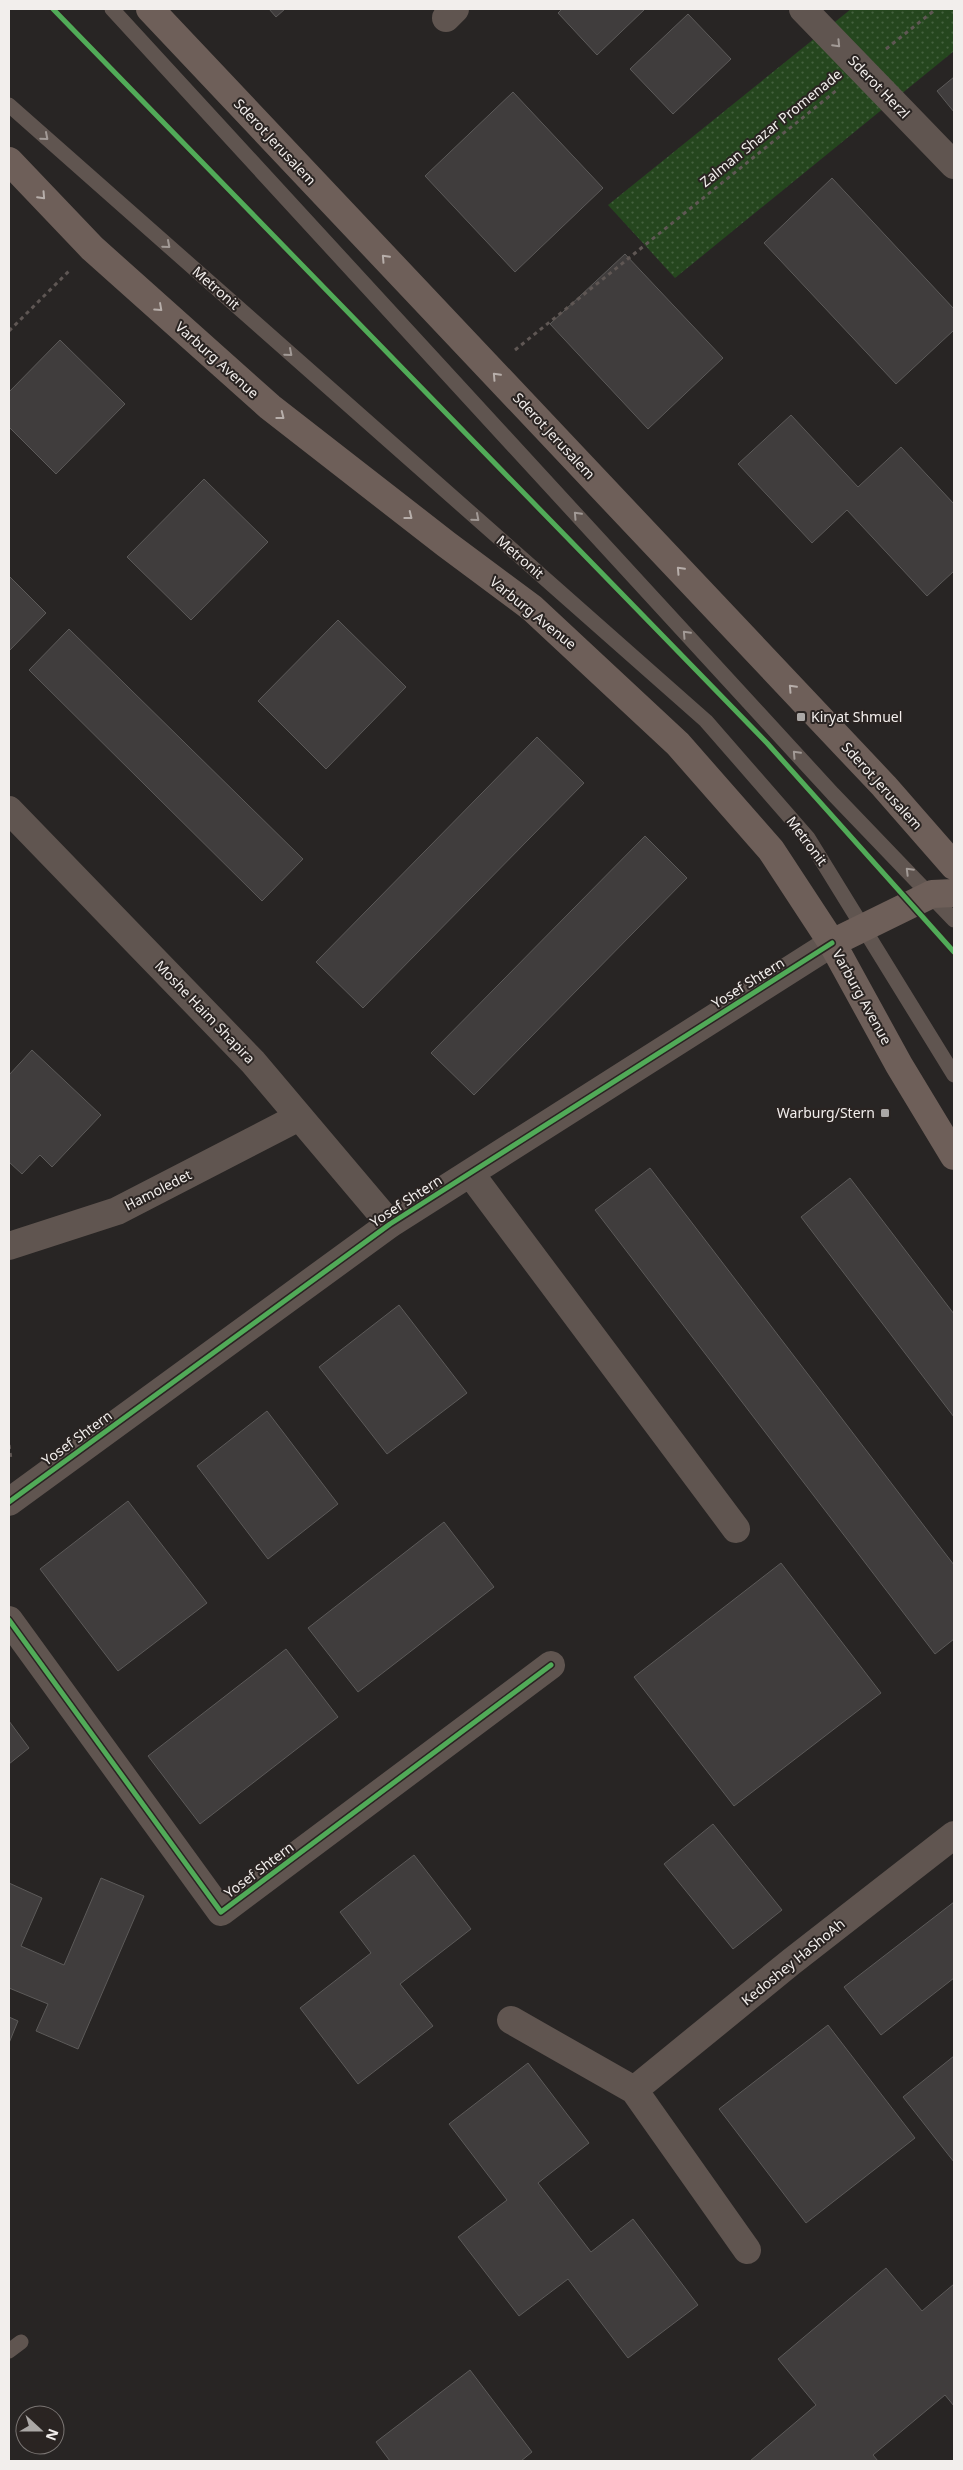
<svg xmlns="http://www.w3.org/2000/svg" width="963" height="2470" font-family="'Noto Sans',sans-serif">
<style>
.park{fill:url(#park-dots)}
.building{fill:#403d3d;stroke:#5c5a59}
.lines{fill:none;stroke-linecap:round;stroke-linejoin:round}
.path{stroke:#5f5754;stroke-width:3;stroke-dasharray:4 4;stroke-linecap:butt}
.lane{stroke:#605550;stroke-width:15}
.street{stroke:#605550;stroke-width:28}
.secondary{stroke:#6e5f59;stroke-width:28}
.cycleway-casing{stroke:#2a2422;stroke-width:8}
.cycleway{stroke:#51ab58;stroke-width:5}
.oneway{stroke:#a29a96}
.oneway2{stroke:#b7aeaa}
.poi-dot{fill:#aba8a6;stroke:#2a2422;stroke-width:2}
.labels{text-anchor:middle;stroke-width:4;stroke-linejoin:round;paint-order:stroke}
.street-label{font-size:14px;fill:#f2eeec;stroke:#2a2422}
.poi-label{font-size:14px;fill:#f2eeec;stroke:#2a2422;text-anchor:start}
</style>
<defs>
<pattern id="park-dots" width="8" height="8" patternUnits="userSpaceOnUse" patternTransform="scale(1.25)"><rect width="8" height="8" fill="#25461e"/><path d="M2 2h.1M6 6h.1" fill="none" stroke="#45613f" stroke-width="1.8" stroke-linecap="round"/></pattern>
</defs>
<rect width="100%" height="100%" fill="#282524"/>
<path class="park" d="M851 9H954V51L675 278 608 205Z"/>
<path class="building" d="M269 9H285L276 17Z
M562 9H645L597 55 558 13Z
M688 14 731 59 673 114 630 69Z
M954 77V112L937 91Z
M513 92 603 188 515 272 425 176Z
M832 178 954 309V330L896 384 764 243Z
M625 254 723 358 648 429 550 324Z
M60 340 125 404 56 474 9 427V392Z
M791 415 858 487 901 447 954 504V571L927 596 847 510 812 543 738 464Z
M204 479 268 542 191 620 127 557Z
M9 576 46 613 9 651Z
M338 620 406 687 326 769 258 701Z
M69 629 303 859 262 901 29 670Z
M537 737 584 783 363 1008 316 962Z
M645 836 687 878 474 1095 431 1053Z
M32 1050 101 1115 52 1167 40 1155 22 1174 9 1162V1075Z
M650 1168 954 1565V1639L935 1654 595 1210Z
M850 1178 954 1314V1417L801 1217Z
M399 1305 467 1393 387 1454 319 1367Z
M267 1411 338 1504 268 1559 197 1466Z
M128 1501 207 1603 118 1671 40 1569Z
M444 1522 494 1587 358 1692 308 1628Z
M781 1563 881 1693 734 1806 634 1677Z
M286 1649 338 1717 200 1824 148 1756Z
M9 1721 29 1748 9 1764Z
M713 1824 782 1910 733 1949 664 1864Z
M414 1855 471 1929 400 1984 433 2026 358 2084 300 2008 371 1953 340 1912Z
M101 1878 144 1896 78 2049 36 2031 48 2004 9 1988V1883L42 1898 21 1946 64 1965Z
M954 1902V1978L881 2035 844 1987Z
M9 2017 18 2021 9 2043Z
M828 2025 915 2138 806 2223 719 2109Z
M954 2056V2162L903 2097Z
M528 2063 589 2143 538 2183 591 2252 633 2219 698 2305 628 2358 568 2279 519 2316 458 2237 507 2200 449 2124Z
M886 2268 922 2311 954 2284V2406L945 2395 873 2455 878 2461H750L816 2405 778 2359Z
M470 2370 532 2452 521 2461H390L376 2442Z"/>
<g class="lines">
<path class="path" d="M886 49 936 9
M9 331 70 270
M515 350 837 90
M9 1445 11 1459"/>
<path class="lane" d="M112 9 833 794 954 920
M9 105 706 721 808 838 954 1075
M9 2351 21 2342"/>
<path class="street" d="M803 9 954 165
M446 18 455 9
M9 810 253 1062 390 1224
M470 1173 736 1529
M9 1246 117 1211 299 1117
M9 1502 390 1224 832 943
M9 1620 221 1912 551 1665
M511 2020 634 2090 791 1962 954 1835
M634 2090 747 2250"/>
<path class="secondary" d="M150 9 884 786 954 866
M9 161 92 248 270 407 446 544 532 608 678 744 771 850 832 943 899 1065 954 1156
M832 943 932 894 954 893"/>
<defs>
<path id="cycleway" d="M53 9 767 743 954 952
M9 1502 390 1224 832 943
M9 1620 221 1912 551 1665"/>
</defs>
<use href="#cycleway" class="cycleway-casing"/>
<use href="#cycleway" class="cycleway"/>
</g>
<defs><path id="oneway-chevron" d="M-2-3.5L2.5 0L-2 3.5" fill="none" stroke-width="1.6" stroke-linecap="round" stroke-linejoin="round" transform="scale(1.25)"/></defs>
<g class="oneway">
<use href="#oneway-chevron" transform="translate(837 44) rotate(46)"/>
<use href="#oneway-chevron" transform="translate(45 137) rotate(41)"/>
<use href="#oneway-chevron" transform="translate(167 245) rotate(41)"/>
<use href="#oneway-chevron" transform="translate(289 353) rotate(41)"/>
<use href="#oneway-chevron" transform="translate(577 515) rotate(-133)"/>
<use href="#oneway-chevron" transform="translate(476 518) rotate(41)"/>
<use href="#oneway-chevron" transform="translate(686 634) rotate(-133)"/>
<use href="#oneway-chevron" transform="translate(796 754) rotate(-133)"/>
<use href="#oneway-chevron" transform="translate(909 871) rotate(-135)"/>
</g>
<g class="oneway2">
<use href="#oneway-chevron" transform="translate(42 196) rotate(47)"/>
<use href="#oneway-chevron" transform="translate(385 258) rotate(-133)"/>
<use href="#oneway-chevron" transform="translate(159 308) rotate(42)"/>
<use href="#oneway-chevron" transform="translate(496 376) rotate(-133)"/>
<use href="#oneway-chevron" transform="translate(281 416) rotate(38)"/>
<use href="#oneway-chevron" transform="translate(409 516) rotate(38)"/>
<use href="#oneway-chevron" transform="translate(680 570) rotate(-133)"/>
<use href="#oneway-chevron" transform="translate(792 688) rotate(-133)"/>
</g>
<g class="poi-dot">
<rect x="796" y="712" width="10" height="10" rx="2.5"/>
<rect x="880" y="1108" width="10" height="10" rx="2.5"/>
</g>
<g class="labels">
<g class="street-label">
<text transform="translate(879 87) rotate(46)" y="5">Sderot Herzl</text>
<text transform="translate(771 128) rotate(-39)" y="5">Zalman Shazar Promenade</text>
<text transform="translate(275 142) rotate(47)" y="5">Sderot Jerusalem</text>
<text transform="translate(216 288) rotate(41)" y="5">Metronit</text>
<text transform="translate(217 360) rotate(42)" y="5">Varburg Avenue</text>
<text transform="translate(554 436) rotate(47)" y="5">Sderot Jerusalem</text>
<text transform="translate(520 557) rotate(41)" y="5">Metronit</text>
<text transform="translate(533 613) rotate(39)" y="5">Varburg Avenue</text>
<text transform="translate(882 786) rotate(48)" y="5">Sderot Jerusalem</text>
<text transform="translate(807 841) rotate(53)" y="5">Metronit</text>
<text transform="translate(748 983) rotate(-32)" y="5">Yosef Shtern</text>
<text transform="translate(862 997) rotate(61)" y="5">Varburg Avenue</text>
<text transform="translate(205 1012) rotate(46)" y="5">Moshe Haim Shapira</text>
<text transform="translate(158 1190) rotate(-27)" y="5">Hamoledet</text>
<text transform="translate(406 1201) rotate(-33)" y="5">Yosef Shtern</text>
<text transform="translate(77 1438) rotate(-36)" y="5">Yosef Shtern</text>
<text transform="translate(259 1870) rotate(-37)" y="5">Yosef Shtern</text>
<text transform="translate(793 1962) rotate(-39)" y="5">Kedoshey HaShoAh</text>
</g>
<g class="poi-label">
<text x="811" y="722">Kiryat Shmuel</text>
<text x="875" y="1118" text-anchor="end">Warburg/Stern</text>
</g>
</g>
<rect width="963" height="2470" fill="none" stroke="#f2eeec" stroke-width="20"/>
<g transform="translate(40 2430) rotate(111)"><circle r="24" fill="#2a2422" stroke="#7a7573"/>
<path d="M0-4L9 19L0 12L-9 19Z" fill="#aba8a6"/>
<text y="-8" font-size="14" font-weight="bold" text-anchor="middle" fill="#f2eeec">N</text>
</g>
</svg>
